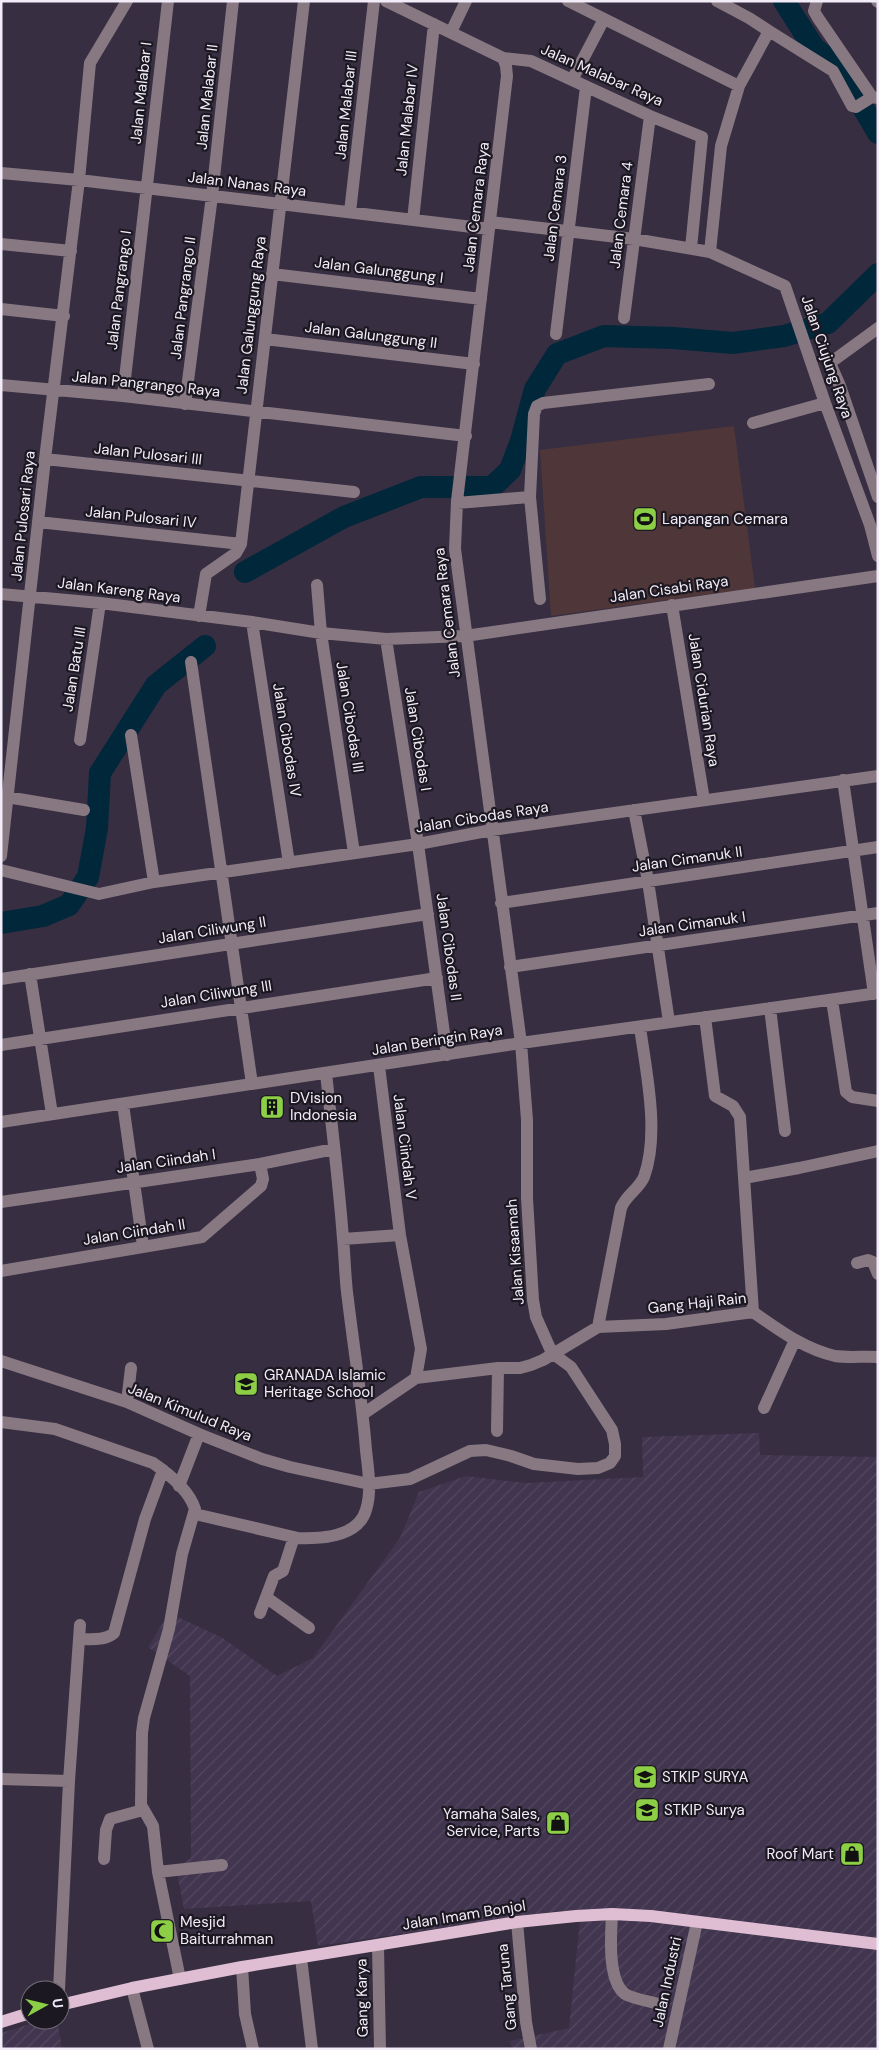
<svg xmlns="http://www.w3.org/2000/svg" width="879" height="2050" font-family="'DM Sans',sans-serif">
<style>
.industrial{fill:url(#industrial-furrows)}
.grass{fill:#4f3638}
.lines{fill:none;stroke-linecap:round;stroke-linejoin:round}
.river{stroke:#00273a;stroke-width:22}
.minor{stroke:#887882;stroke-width:12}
.major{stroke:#dfbdd2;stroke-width:12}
.labels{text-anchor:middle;stroke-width:4.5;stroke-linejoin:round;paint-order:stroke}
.street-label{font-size:15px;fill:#f2ecf9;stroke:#1c1821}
.poi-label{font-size:15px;fill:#f2ecf9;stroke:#1c1821;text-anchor:start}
</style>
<defs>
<pattern id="industrial-furrows" width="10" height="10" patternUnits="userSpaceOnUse" patternTransform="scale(1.25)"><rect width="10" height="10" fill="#41354f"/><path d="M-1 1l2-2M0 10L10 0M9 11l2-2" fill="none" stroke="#544960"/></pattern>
</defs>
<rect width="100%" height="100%" fill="#372e42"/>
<path class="industrial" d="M759 1433 760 1455 878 1457V2049H512L510 2041 569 2028 581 1910 558 1911 318 1946 311 1901 184 1909 176 1867 191 1858 190 1676 148 1647 169 1613 221 1637 277 1676 313 1658 400 1538 419 1492 466 1476 526 1483 643 1477 642 1437Z
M43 2020H57L62 2049H1V2033Z"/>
<path class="grass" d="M734 426 755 588 551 616 540 450Z"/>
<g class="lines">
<path class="river" d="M784 1 814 48 839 67 878 133
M245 572 344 517 421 487H492L510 470 521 441 535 389 557 354 604 336 673 338 733 343 784 336 828 323 878 274
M1 923 43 916 69 905 88 877 97 828 100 773 156 685 205 646"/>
<path class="minor" d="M386 1 503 58 531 61 650 116 702 137 691 248
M568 1 739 86
M717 1 749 18 769 31
M817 1 814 11 818 18 872 97 878 98
M877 1 878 2
M451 32 466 1
M572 80 604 19
M1 173 79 180 489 229
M350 212 374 1
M413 220 434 24
M490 222 634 239 710 252 785 286 825 403 870 525 878 556
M1 244 71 251
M710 252 721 146 739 86 769 31 833 71 852 106 856 107 872 97
M272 274 481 299
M1 309 64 316
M624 318 650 116
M878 328 830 363 840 386 878 497
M556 334 586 87
M265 339 474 364
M1 385 123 396 466 436
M123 396 168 1
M185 404 212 196 233 1
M753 423 825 403
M45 459 354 492
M457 503 530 497
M38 522 241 544
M317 585 321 633 354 853
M1 594 100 603 252 622 321 633 386 639 465 636 878 576
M540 599 530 497 534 414 537 406 543 403 709 384
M672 605 704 800
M199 616 206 574 236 553 241 544 304 1
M252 622 289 863
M386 639 418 844 447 1055
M191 662 252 1084
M131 735 154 882
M80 740 100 603
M843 780 874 994
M1 796 84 810
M634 810 648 881 669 1022
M1 856 45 459 79 180 90 63 127 1
M1 870 99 894 154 882 418 844 492 830 878 776
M501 903 878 847
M510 967 878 913
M30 974 52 1114
M1 979 428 914
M832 1000 846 1092 852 1097 878 1101
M770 1008 785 1131
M705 1017 715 1096 733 1106 740 1117 753 1312
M1 1045 437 978
M123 1104 143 1246
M1 1122 521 1043 878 993
M744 1178 799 1168 878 1151
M1 1202 260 1164 334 1149
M343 1239 400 1235
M857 1263 868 1260 873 1262 878 1274
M1 1271 202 1237 261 1186 263 1179 260 1164
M598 1327 621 1208C626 1195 639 1189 644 1177 660 1133 646 1072 640 1027
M1 1361 127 1402 199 1434 262 1459 290 1467 369 1484 410 1479 470 1451 486 1450 511 1456 534 1464 578 1469 598 1468 610 1463 615 1456V1444L612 1430 571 1367 552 1353 536 1317 533 1300 527 1198V1120L521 1043 455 549 457 501 507 76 506 66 503 58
M416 1378 498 1368H520L531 1365 543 1360 598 1327 666 1324 753 1312C779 1330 804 1349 835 1356 849 1358 864 1356 878 1357
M127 1402 131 1368
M764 1408 795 1340
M363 1414 416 1378 421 1349 400 1235 379 1066
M1 1422 55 1429 153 1463C169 1474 189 1490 195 1509L182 1554 169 1629 144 1718 142 1733 141 1805 153 1826 158 1872 180 1979
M497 1431 498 1368
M179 1486 199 1434
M195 1514 298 1538C322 1539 358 1537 366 1510 372 1491 368 1469 366 1450 362 1399 354 1350 348 1300 345 1280 345 1259 343 1239 339 1184 332 1129 326 1073
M267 1598 309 1628
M260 1613 274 1576 283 1571 294 1537
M79 1639C90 1639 105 1641 114 1633L145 1519 163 1470
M1 1779 69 1781
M104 1859 106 1830 110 1819 143 1810
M158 1872 222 1865
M612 1914C611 1934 607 1980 625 1994 633 1999 653 2002 663 2005
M517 1922 526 2022 531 2049
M378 1946 380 2049
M301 1958 312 2049
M242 1967 245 2014 253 2049
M132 1988 148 2049
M59 1990 69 1781 80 1625
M669 2049 697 1922"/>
<path class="major" d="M60 2005 132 1988 242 1967 517 1922 576 1916 612 1914 651 1916 878 1944
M1 2022 30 2013"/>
</g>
<defs>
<symbol id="stadium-square" viewBox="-11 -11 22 22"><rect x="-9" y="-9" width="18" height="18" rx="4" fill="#8cce45" stroke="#1c1821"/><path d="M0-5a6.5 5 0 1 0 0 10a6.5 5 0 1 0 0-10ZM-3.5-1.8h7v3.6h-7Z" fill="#111"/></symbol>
<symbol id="building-square" viewBox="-11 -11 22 22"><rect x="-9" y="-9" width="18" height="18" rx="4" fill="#8cce45" stroke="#1c1821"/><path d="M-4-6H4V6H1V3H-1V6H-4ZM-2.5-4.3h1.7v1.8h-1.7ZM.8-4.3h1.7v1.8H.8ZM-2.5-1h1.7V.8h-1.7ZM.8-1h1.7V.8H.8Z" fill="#111"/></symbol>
<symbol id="school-square" viewBox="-11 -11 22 22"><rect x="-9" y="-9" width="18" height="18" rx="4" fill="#8cce45" stroke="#1c1821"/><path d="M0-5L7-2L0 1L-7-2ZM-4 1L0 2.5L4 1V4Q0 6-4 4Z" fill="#111"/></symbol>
<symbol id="university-square" viewBox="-11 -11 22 22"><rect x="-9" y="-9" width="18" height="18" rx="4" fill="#8cce45" stroke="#1c1821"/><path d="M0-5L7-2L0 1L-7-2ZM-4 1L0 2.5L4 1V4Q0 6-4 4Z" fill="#111"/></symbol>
<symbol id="shop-square" viewBox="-11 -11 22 22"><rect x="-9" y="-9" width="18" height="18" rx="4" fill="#8cce45" stroke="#1c1821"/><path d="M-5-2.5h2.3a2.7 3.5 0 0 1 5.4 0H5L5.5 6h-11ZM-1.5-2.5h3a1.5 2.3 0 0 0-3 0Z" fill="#111"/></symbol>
<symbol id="mosque-square" viewBox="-11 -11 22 22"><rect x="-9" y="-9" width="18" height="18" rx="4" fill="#8cce45" stroke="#1c1821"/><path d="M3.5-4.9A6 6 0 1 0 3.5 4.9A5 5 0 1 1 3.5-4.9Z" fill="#111"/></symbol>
</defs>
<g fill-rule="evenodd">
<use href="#stadium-square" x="631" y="505" width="28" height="28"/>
<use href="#building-square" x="258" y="1093" width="28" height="28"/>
<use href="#school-square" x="232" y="1370" width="28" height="28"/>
<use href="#university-square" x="631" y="1763" width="28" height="28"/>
<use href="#university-square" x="633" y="1796" width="28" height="28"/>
<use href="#shop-square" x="544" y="1809" width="28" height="28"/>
<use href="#shop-square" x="838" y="1840" width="28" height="28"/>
<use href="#mosque-square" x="148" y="1917" width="28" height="28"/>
</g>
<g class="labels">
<g class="street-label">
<text transform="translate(602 75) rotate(24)" y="5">Jalan Malabar Raya</text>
<text transform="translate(141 93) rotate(-84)" y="5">Jalan Malabar I</text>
<text transform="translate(207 97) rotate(-84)" y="5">Jalan Malabar II</text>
<text transform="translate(346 105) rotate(-84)" y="5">Jalan Malabar III</text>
<text transform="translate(407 120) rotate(-84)" y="5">Jalan Malabar IV</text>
<text transform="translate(247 184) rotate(7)" y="5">Jalan Nanas Raya</text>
<text transform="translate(476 207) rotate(-83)" y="5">Jalan Cemara Raya</text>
<text transform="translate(555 208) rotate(-83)" y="5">Jalan Cemara 3</text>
<text transform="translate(621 215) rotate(-83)" y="5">Jalan Cemara 4</text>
<text transform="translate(379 270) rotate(7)" y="5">Jalan Galunggung I</text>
<text transform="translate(119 290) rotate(-83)" y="5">Jalan Pangrango I</text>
<text transform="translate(183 298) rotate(-83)" y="5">Jalan Pangrango II</text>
<text transform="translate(251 315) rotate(-83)" y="5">Jalan Galunggung Raya</text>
<text transform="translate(371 335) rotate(7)" y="5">Jalan Galunggung II</text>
<text transform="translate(827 357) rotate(71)" y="5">Jalan Ciujung Raya</text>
<text transform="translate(146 384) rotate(6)" y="5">Jalan Pangrango Raya</text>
<text transform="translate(148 454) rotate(6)" y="5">Jalan Pulosari III</text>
<text transform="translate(23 516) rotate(-84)" y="5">Jalan Pulosari Raya</text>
<text transform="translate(141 517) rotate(6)" y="5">Jalan Pulosari IV</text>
<text transform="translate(669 589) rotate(-8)" y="5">Jalan Cisabi Raya</text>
<text transform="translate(119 590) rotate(7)" y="5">Jalan Kareng Raya</text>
<text transform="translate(447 613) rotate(-97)" y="5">Jalan Cemara Raya</text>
<text transform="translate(74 669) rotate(-81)" y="5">Jalan Batu III</text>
<text transform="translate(704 700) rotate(81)" y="5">Jalan Cidurian Raya</text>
<text transform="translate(350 717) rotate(81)" y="5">Jalan Cibodas III</text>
<text transform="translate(418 739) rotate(81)" y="5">Jalan Cibodas I</text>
<text transform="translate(287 740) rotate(81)" y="5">Jalan Cibodas IV</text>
<text transform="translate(482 817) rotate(-9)" y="5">Jalan Cibodas Raya</text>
<text transform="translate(687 859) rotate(-8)" y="5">Jalan Cimanuk II</text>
<text transform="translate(692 924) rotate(-8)" y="5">Jalan Cimanuk I</text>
<text transform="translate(212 930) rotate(-9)" y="5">Jalan Ciliwung II</text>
<text transform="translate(449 947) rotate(82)" y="5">Jalan Cibodas II</text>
<text transform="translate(216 994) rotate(-9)" y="5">Jalan Ciliwung III</text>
<text transform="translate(437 1040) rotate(-9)" y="5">Jalan Beringin Raya</text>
<text transform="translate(405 1147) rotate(83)" y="5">Jalan Ciindah V</text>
<text transform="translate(166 1161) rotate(-8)" y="5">Jalan Ciindah I</text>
<text transform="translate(134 1232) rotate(-9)" y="5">Jalan Ciindah II</text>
<text transform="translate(515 1252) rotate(-94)" y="5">Jalan Kisaamah</text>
<text transform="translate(697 1303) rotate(-6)" y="5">Gang Haji Rain</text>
<text transform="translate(190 1412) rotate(22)" y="5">Jalan Kimulud Raya</text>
<text transform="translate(464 1915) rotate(-9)" y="5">Jalan Imam Bonjol</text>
<text transform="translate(667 1982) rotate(-78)" y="5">Jalan Industri</text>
<text transform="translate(507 1987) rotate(-96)" y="5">Gang Taruna</text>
<text transform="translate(362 1998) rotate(-91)" y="5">Gang Karya</text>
</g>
<g class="poi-label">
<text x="662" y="524">Lapangan Cemara</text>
<text x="290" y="1103">DVision<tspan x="290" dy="17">Indonesia</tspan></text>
<text x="264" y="1380">GRANADA Islamic<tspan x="264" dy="17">Heritage School</tspan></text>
<text x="662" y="1782">STKIP SURYA</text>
<text x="664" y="1815">STKIP Surya</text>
<text x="540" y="1819" text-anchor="end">Yamaha Sales,<tspan x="540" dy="17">Service, Parts</tspan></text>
<text x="834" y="1859" text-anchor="end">Roof Mart</text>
<text x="180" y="1927">Mesjid<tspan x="180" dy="17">Baiturrahman</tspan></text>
</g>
</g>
<rect width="879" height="2050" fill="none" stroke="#f2ecf9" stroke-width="5"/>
<g transform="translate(45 2005) rotate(82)"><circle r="24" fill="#1c1821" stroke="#726d77"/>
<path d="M0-4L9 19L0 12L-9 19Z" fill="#8cce45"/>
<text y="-8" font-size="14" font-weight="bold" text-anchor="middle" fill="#f2ecf9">U</text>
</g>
</svg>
